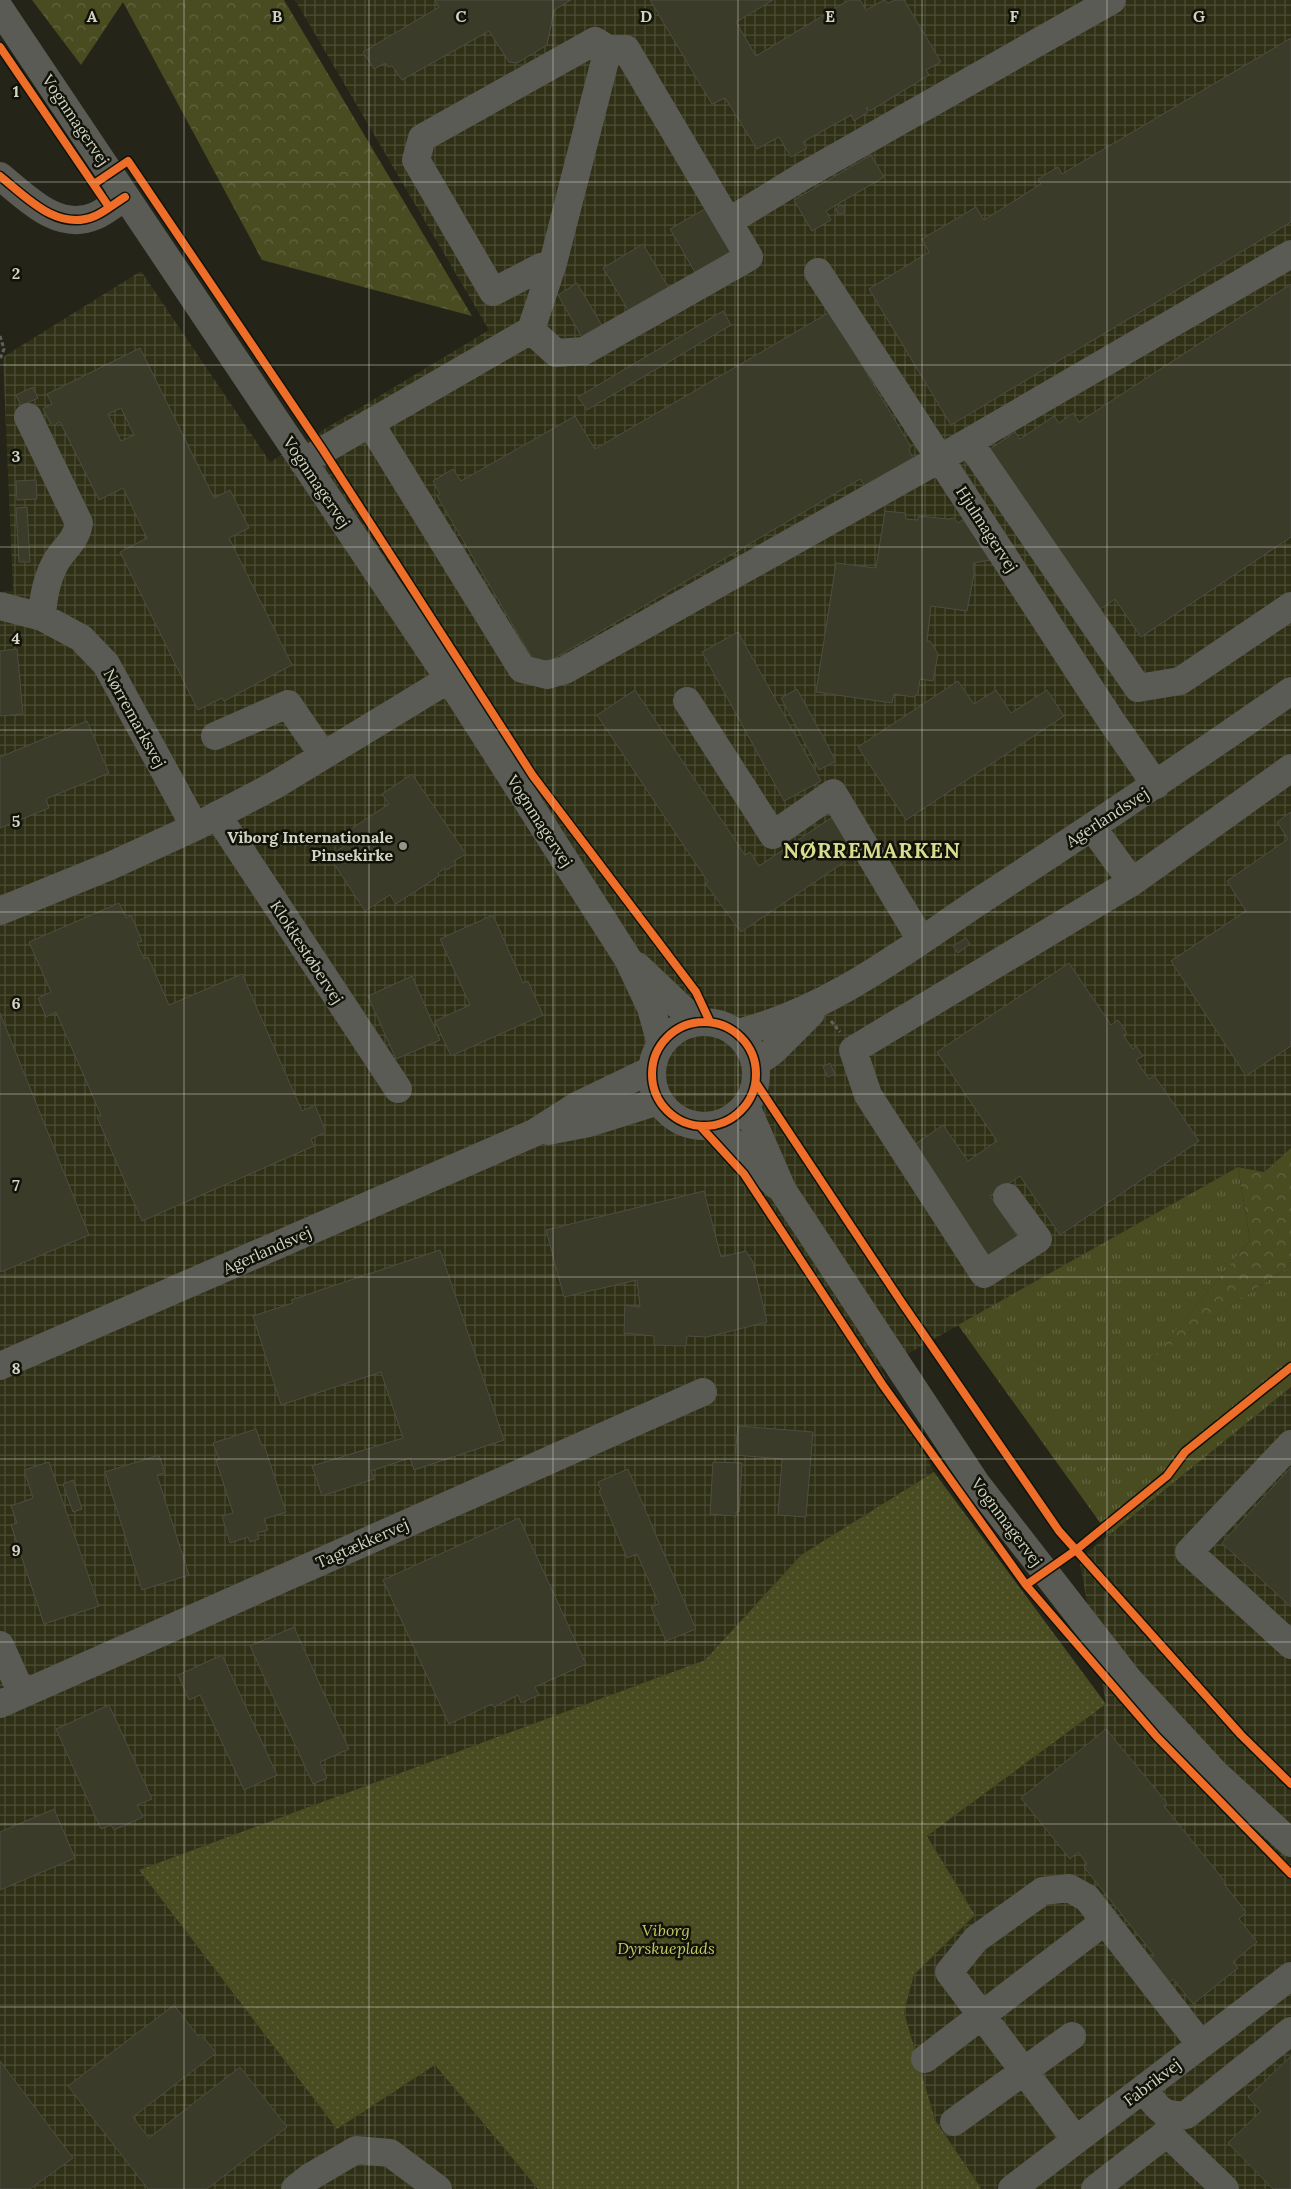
<svg xmlns="http://www.w3.org/2000/svg" width="1291" height="2189" font-family="Lora,serif">
<style>
.industrial{fill:url(#industrial-grid)}
.grass{fill:url(#grass-tufts)}
.forest{fill:url(#forest-crowns)}
.park{fill:url(#park-dots)}
.building{fill:#3b3b2a;stroke:#4d4e42;fill-rule:evenodd}
.lines{fill:none;stroke-linecap:round;stroke-linejoin:round}
.path{stroke:#60615a;stroke-width:3;stroke-dasharray:4 2.5;stroke-linecap:butt}
.minor{stroke:#5a5b54;stroke-width:28}
.cycleway-casing{stroke:#111208;stroke-width:11}
.cycleway{stroke:#ee6e29;stroke-width:8}
.grid{fill:none;stroke:#d1d3c5;stroke-width:1;stroke-opacity:0.55}
.poi-dot{fill:#949688;stroke:#111208;stroke-width:2}
.labels{text-anchor:middle;stroke-width:5;stroke-linejoin:round;paint-order:stroke}
.street-label{font-size:16px;fill:#d1d3c5;stroke:#111208}
.poi-label{font-size:16px;font-weight:bold;fill:#d1d3c5;stroke:#111208;text-anchor:end}
.park-label{font-size:16px;font-style:italic;fill:#c5cb61;stroke:#111208}
.district-label{font-size:21px;font-weight:bold;letter-spacing:1px;fill:#d7dc8e;stroke:#111208}
.grid-label{font-size:16px;text-anchor:middle;font-weight:bold;fill:#d1d3c5;stroke:#111208;stroke-width:5;stroke-linejoin:round;paint-order:stroke}
</style>
<defs>
<pattern id="industrial-grid" width="8" height="8" patternUnits="userSpaceOnUse" patternTransform="scale(1.25)"><rect width="8" height="8" fill="#2f3015"/><path d="M0 4h8M4 0v8" fill="none" stroke="#4c4d36"/></pattern>
<pattern id="grass-tufts" width="24" height="20" patternUnits="userSpaceOnUse" patternTransform="scale(1.25)"><rect width="24" height="20" fill="#494b21"/><path d="M3 7l-1-3M5 7V3M7 7l1-3M15 17l-1-3M17 17v-4M19 17l1-3" fill="none" stroke="#626440"/></pattern>
<pattern id="forest-crowns" width="20" height="18" patternUnits="userSpaceOnUse" patternTransform="scale(1.25)"><rect width="20" height="18" fill="#494b21"/><path d="M2 6a3 3 0 1 1 6 0M12 15a3 3 0 1 1 6 0" fill="none" stroke="#626440"/></pattern>
<pattern id="park-dots" width="8" height="8" patternUnits="userSpaceOnUse" patternTransform="scale(1.25)"><rect width="8" height="8" fill="#494b21"/><path d="M2 2h.1M6 6h.1" fill="none" stroke="#626440" stroke-width="1.8" stroke-linecap="round"/></pattern>
</defs>
<rect width="100%" height="100%" fill="#242518"/>
<path class="industrial" d="M295 0H1291V1148L1264 1172 1238 1167 881 1369 934 1472 801 1555 705 1660 139 1870 337 2129 435 2065 538 2189H0V592L13 591 3 357 141 271 270 462 489 330Z
M1291 1387V2189H980L981 2188 935 2120 904 2012 914 1975 975 1915 927 1836 1106 1704 1079 1559Z"/>
<path class="grass" d="M1238 1167 1250 1240 1157 1354 1284 1270 1291 1262V1387L1109 1535 958 1325Z"/>
<path class="forest" d="M32 0H284L472 316 262 260 123 2 81 65Z
M1291 1148V1262L1284 1270 1155 1356 1250 1240 1238 1167 1264 1172Z"/>
<path class="park" d="M934 1472 1106 1704 927 1836 975 1915 914 1975 904 2012 935 2120 981 2188 980 2189H538L435 2065 337 2129 139 1870 705 1660 801 1555Z"/>
<path class="building" d="M435 0H571L554 10 547 45 517 63 509 62 489 31 402 80 392 66 388 67 385 63 374 69 363 52 439 7Z
M650 0H773L736 22 756 56 849 0H860L866 10 884 0 888 3 895 0H904L941 62 926 70 929 75 870 111 866 107 868 112 854 121 851 115 803 142 807 148 791 157 779 137 757 149 725 98 712 104Z
M1291 38V222L951 425 869 289 929 252 922 239 976 207 984 220 1041 184 1038 179 1058 167 1062 174Z
M871 155 884 177 826 211 831 220 812 231 794 200Z
M840 205 845 207 844 213 838 214 836 209Z
M710 206 736 251 696 274 670 229Z
M643 244 670 290 630 313 603 268Z
M577 283 604 329 584 341 558 295Z
M1291 284V537L1141 637 1115 599 1096 612 987 451 1015 432 1020 439 1054 416 1059 423 1073 413 1079 422Z
M723 311 731 325 587 410 578 397Z
M830 312 911 447 909 450 917 467 870 494 860 479 538 668 437 496 440 494 433 481 453 469 461 481 575 416 595 449Z
M140 348 214 498 230 490 249 528 229 538 292 665 224 701 222 698 198 710 120 552 147 538 123 488 99 500 60 422 52 426 43 409 52 404 47 394ZM121 408 134 435 121 441 108 414Z
M33 387 38 398 21 406 16 395Z
M36 480 37 499 17 500 16 481Z
M27 507 30 562H19L16 508Z
M885 511 905 513 906 519 917 520 919 516 948 519 954 518 958 523 969 516 990 560 973 563 974 574 967 611 931 606 927 641H930L938 654 933 681 920 679 918 694 913 697 894 694 892 703 816 692 836 563 876 568Z
M738 632 821 781 784 801 702 652Z
M17 649 23 714 0 716V651Z
M958 681 974 704 996 690 1011 713 1047 690 1064 716 906 820 858 747Z
M797 689 836 761 819 770 781 698Z
M635 690 745 855 750 852 759 866 834 816 859 852 741 932 705 883 708 882 597 715Z
M87 721 109 773 46 799 49 808 0 828V757Z
M412 774 466 854 454 861 456 864 447 870 445 868 438 873 439 876 396 904 390 895 365 911 329 856 357 838 351 829 389 804 382 794Z
M1291 812V1046L1246 1076 1171 961 1246 911 1227 881 1288 839 1277 822Z
M119 903 126 918 131 915 142 941 137 943 144 959 148 957 169 1005 242 974 302 1111 315 1105 326 1132 311 1139 314 1146 142 1221 97 1117 101 1115 56 1012 46 1017 38 998 51 992 29 942Z
M493 915 523 983 528 981 543 1015 451 1056 435 1021 470 1005 440 939Z
M966 938 970 944 958 953 953 946Z
M1069 963 1111 1025 1118 1020 1127 1033 1123 1035 1133 1049 1136 1046 1143 1056 1136 1060 1149 1079 1154 1075 1199 1141 1060 1235 1020 1176 990 1196 1018 1237 986 1259 910 1148 943 1125 968 1161 997 1141 937 1052Z
M412 976 440 1040 396 1059 368 996Z
M0 1013 89 1235 1 1272 0 1269Z
M830 1063 835 1074 828 1077 823 1067Z
M704 1191 721 1257 746 1251 753 1262 767 1322 707 1337 687 1336 686 1346 654 1345V1336L624 1333 625 1305 640 1307 637 1280 564 1297 546 1230Z
M440 1250 504 1440 414 1470 410 1458 371 1471 374 1479 322 1496 312 1466 403 1438 381 1372 281 1405 253 1316 293 1303 291 1300Z
M738 1426 813 1432 806 1517 778 1515 782 1459 735 1455Z
M256 1429 262 1446 264 1445 286 1512 264 1519 268 1530 257 1533 259 1539 250 1542 248 1537 230 1543 222 1516 233 1513 216 1460 219 1459 213 1443Z
M159 1455 165 1473 157 1475 189 1575 142 1590 105 1472Z
M49 1462 99 1606 44 1624 11 1525 17 1523 11 1506 33 1498 24 1470Z
M713 1462 742 1463 739 1512H736V1516L710 1514Z
M1291 1467V1607L1222 1543Z
M628 1469 696 1629 666 1641 651 1607 659 1604 637 1554 627 1558 599 1491 601 1490 598 1482Z
M73 1480 82 1509 73 1512 63 1484Z
M519 1518 586 1664 535 1687 539 1695 521 1703 518 1695 494 1707 492 1704 449 1724 383 1580Z
M294 1627 349 1749 320 1762 327 1778 313 1784 250 1646Z
M222 1655 277 1775 244 1790 200 1695 189 1700 178 1675Z
M109 1705 152 1799 137 1805 143 1817 114 1830 111 1825 101 1829 56 1729Z
M1106 1729 1167 1803 1164 1806 1226 1883 1224 1884 1246 1912 1239 1919 1257 1942 1233 1962 1238 1968 1193 2004 1173 1979 1168 1984 1148 1960 1154 1955 1084 1867 1087 1864 1078 1852 1070 1859 1021 1798Z
M54 1809 75 1858 0 1890V1832Z
M174 2005 198 2036 201 2034 216 2053 133 2117 149 2138 240 2067 287 2127 207 2189H148L68 2086Z
M1291 2056V2189H1273L1228 2143 1261 2111 1248 2097Z
M0 2061 73 2158 30 2189H0Z"/>
<g class="lines">
<path class="path" d="M0 336 4 349 0 359
M831 1021 840 1032"/>
<path class="minor" d="M0 9 449 679 628 959 651 1008 661 1044
M0 176C27 198 58 232 95 216 105 212 115 203 125 197
M728 222 803 176 1112 0
M818 272 1110 719 1156 785
M531 330 556 353 584 351 749 257 626 49H608L595 41 422 138 416 160 493 292 541 267 553 263
M28 417 79 523C76 541 66 546 57 560 47 577 43 598 42 617
M370 423 522 669 547 675 565 670 941 458 1291 254
M969 442 1138 688 1180 681 1291 606
M303 462 531 330 553 263 608 49
M0 606 42 617 81 638 106 664 195 827
M687 701 773 835 833 793 921 940
M215 736 288 704 323 755
M217 815 398 1089
M1092 827 1132 882
M0 911 110 866 195 827 275 785 449 679
M637 966 696 1022
M652 1074a52 52 0 1 1 104 0a52 52 0 1 1-104 0Z
M737 1033C827 1012 906 950 981 900 1085 832 1189 762 1291 691
M756 1063 773 1051 811 1013
M746 1106 783 1191 976 1483 1129 1680 1215 1773 1291 1843
M716 1126 776 1185
M548 1131 589 1123 659 1101
M1007 1197 1038 1239 984 1274 868 1095 853 1050 1132 882 1291 768
M0 1366 534 1133 578 1105 651 1070
M1291 1444 1189 1552 1291 1645
M0 1645 22 1694
M0 1704 703 1392
M925 2059 1105 1921
M1144 2089C1157 2107 1161 2117 1186 2115L1291 2031
M954 2122 1072 2036
M1167 2133 1225 2189
M1076 2140 949 1972 976 1939 1043 1891 1069 1888 1087 1898 1201 2045
M295 2189 310 2177 356 2150 390 2153 438 2189
M1012 2189 1291 1976
M1095 2189 1167 2133 1173 2116"/>
<defs>
<path id="cycleway" d="M0 47 109 207
M0 176C27 198 58 232 95 216 105 212 115 203 125 197
M94 184 128 161 323 450 533 776 696 992 710 1022
M652 1074a52 52 0 1 1 104 0a52 52 0 1 1-104 0Z
M756 1083 900 1300 1059 1531 1241 1735 1291 1784
M701 1127 744 1174 882 1384 1026 1585 1157 1737 1291 1874
M1026 1585 1076 1550 1167 1476 1185 1452 1291 1367"/>
</defs>
<use href="#cycleway" class="cycleway-casing"/>
<use href="#cycleway" class="cycleway"/>
</g>
<path class="grid" d="M184 0V2189M369 0V2189M553 0V2189M738 0V2189M922 0V2189M1107 0V2189M0 182H1291M0 365H1291M0 547H1291M0 730H1291M0 912H1291M0 1094H1291M0 1277H1291M0 1459H1291M0 1642H1291M0 1824H1291M0 2007H1291"/>
<circle class="poi-dot" cx="403" cy="846" r="5"/>
<g class="labels">
<g class="street-label">
<text transform="translate(76 120) rotate(56)" y="6">Vognmagervej</text>
<text transform="translate(317 482) rotate(56)" y="6">Vognmagervej</text>
<text transform="translate(987 529) rotate(57)" y="6">Hjulmagervej</text>
<text transform="translate(135 718) rotate(61)" y="6">Nørremarksvej</text>
<text transform="translate(1107 817) rotate(-33)" y="6">Agerlandsvej</text>
<text transform="translate(540 821) rotate(57)" y="6">Vognmagervej</text>
<text transform="translate(307 952) rotate(57)" y="6">Klokkestøbervej</text>
<text transform="translate(267 1250) rotate(-24)" y="6">Agerlandsvej</text>
<text transform="translate(1007 1522) rotate(53)" y="6">Vognmagervej</text>
<text transform="translate(362 1543) rotate(-24)" y="6">Tagtækkervej</text>
<text transform="translate(1152 2082) rotate(-37)" y="6">Fabrikvej</text>
</g>
<g class="poi-label">
<text x="393" y="843">Viborg Internationale<tspan x="393" dy="18">Pinsekirke</tspan></text>
</g>
<g class="park-label">
<text x="666" y="1936">Viborg<tspan x="666" dy="18">Dyrskueplads</tspan></text>
</g>
<g class="district-label">
<text x="872" y="858">NØRREMARKEN</text>
</g>
</g>
<g class="grid-label">
<text x="92" y="22">A</text>
<text x="277" y="22">B</text>
<text x="461" y="22">C</text>
<text x="646" y="22">D</text>
<text x="830" y="22">E</text>
<text x="1014" y="22">F</text>
<text x="1199" y="22">G</text>
<text x="16" y="97">1</text>
<text x="16" y="279">2</text>
<text x="16" y="462">3</text>
<text x="16" y="644">4</text>
<text x="16" y="827">5</text>
<text x="16" y="1009">6</text>
<text x="16" y="1191">7</text>
<text x="16" y="1374">8</text>
<text x="16" y="1556">9</text>
</g>
</svg>
